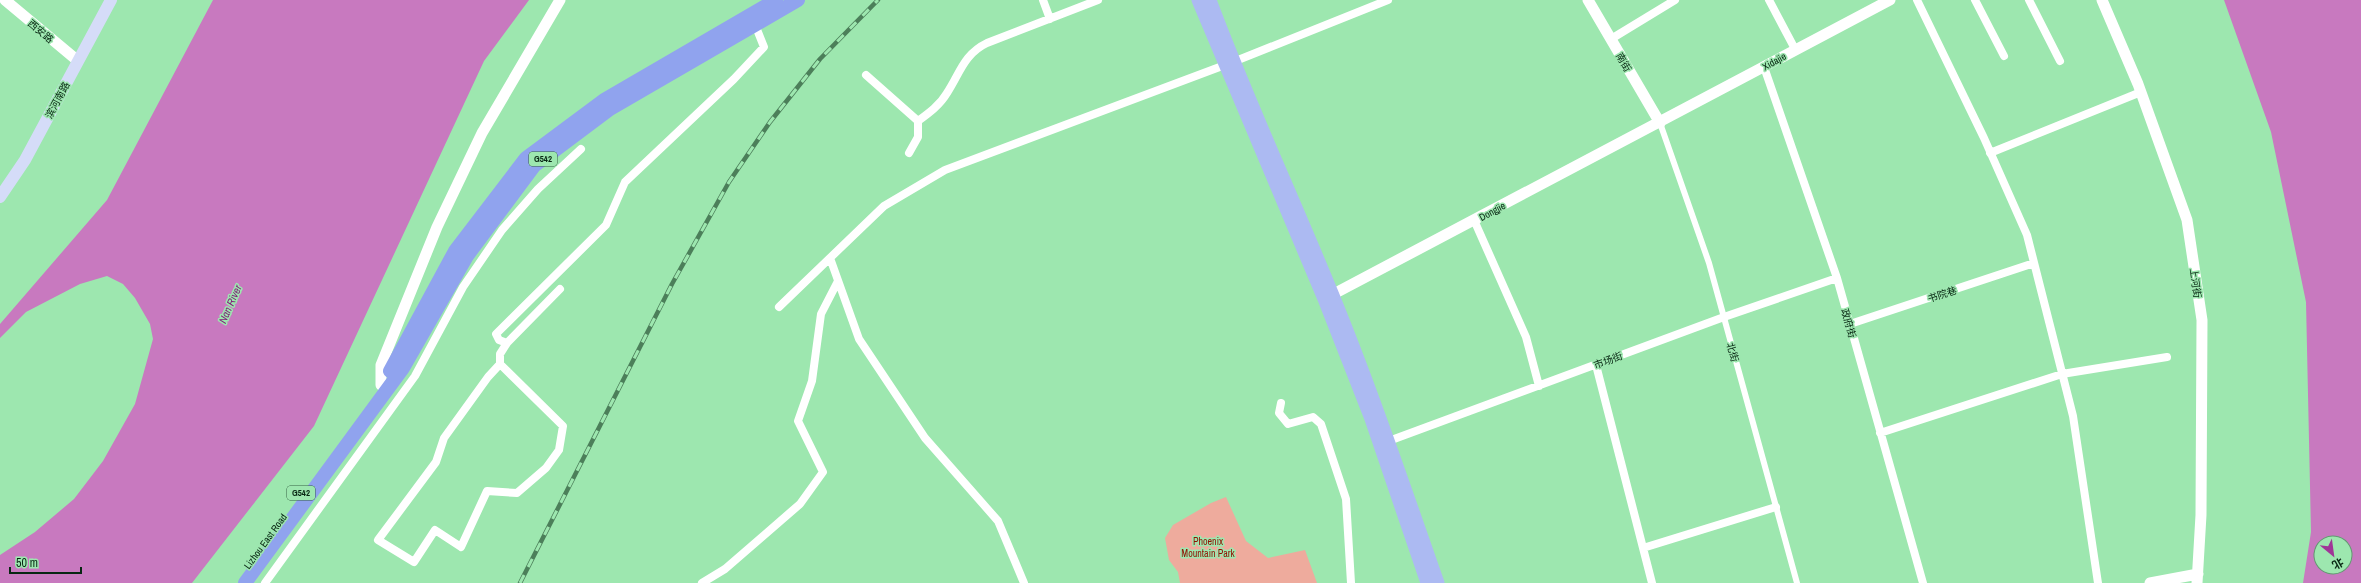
<svg xmlns="http://www.w3.org/2000/svg" width="2361" height="583" font-family="'Archivo Narrow','Noto Sans SC',sans-serif">
<style>
.green{fill:#eeab9d}
.water{fill:#c879bf;fill-rule:evenodd}
.lines{fill:none;stroke-linecap:round;stroke-linejoin:round}
.pedestrian{stroke:#fff;stroke-width:6}
.minor{stroke:#fff;stroke-width:8}
.tertiary{stroke:#fff;stroke-width:11}
.secondary{stroke:#d5dcf8;stroke-width:12}
.primary{stroke:#acbaf2;stroke-width:13}
.trunk{stroke:#90a3ee;stroke-width:14}
.rail-casing{stroke:#4c7f5a;stroke-width:4.5}
.rail{stroke:#9de7af;stroke-width:3;stroke-dasharray:9;stroke-linecap:butt}
.labels{text-anchor:middle;stroke-width:3;stroke-linejoin:round;paint-order:stroke}
.shield{fill:#9de7af;stroke:#356142;stroke-width:1}
.shield-label{font-size:9px;font-weight:bold;fill:#082713}
.street-label{font-size:10px;fill:#082713;stroke:#9de7af}
.park-label{font-size:10px;fill:#910f00;stroke:#9de7af}
.water-label{font-size:11px;font-style:italic;fill:#812179;stroke:#9de7af}
</style>
<rect width="100%" height="100%" fill="#9de7af"/>
<path class="green" d="M1226 497 1246 541 1268 558 1305 550 1317 583H1180L1178 572 1169 560 1165 538 1173 525 1211 503Z"/>
<path class="water" d="M213 0H529L484 61 314 426 192 583H0V555L35 532 74 499 103 461 135 404 153 339 150 324 135 298 123 284 107 276 80 284 26 312 0 338V324L107 200Z
M2224 0H2361V583H2303L2311 532 2306 302 2271 132ZM2321 543H2345V567H2321Z"/>
<g class="lines">
<path class="pedestrian" d="M1660 123 1709 263 1797 583"/>
<path class="minor" d="M1043 0 1050 19
M1769 0 1795 49
M1917 0 1984 138 2027 235 2073 416 2098 583
M1975 0 2004 56
M2029 0 2060 61
M1611 39 1675 0
M1764 67 1837 278 1923 583
M866 75 918 121V137L909 153
M918 121C929 113 940 105 947 93 960 73 964 54 987 43L1098 0
M1990 153 2141 92
M1474 220 1526 337 1539 386
M830 258 859 339 925 438 998 521 1024 583
M779 307 884 206 945 170 1233 62 1388 0
M1850 324 2034 263
M507 343 499 340 496 334 606 225 625 182 734 79 764 47 754 22
M500 364 563 426 559 450 546 468 517 493 487 491 461 547 435 530 414 562 378 540 436 462 444 438 488 377 500 364V354L507 343 560 289
M1596 365 1652 583
M1281 403 1279 413 1288 424 1313 417 1321 424 1346 499 1351 583
M1880 433 2062 374 2167 357
M1386 442 1724 317 1837 278
M1643 548 1776 507
M265 583 415 376 463 287 502 230 538 189 581 149
M702 583 725 569 800 504 823 472 798 421 812 381 821 314 838 281"/>
<path class="tertiary" d="M5 0 78 61
M1588 0 1660 123
M2102 0 2138 84 2187 220 2202 320 2201 515 2197 583
M1326 298 1890 0
M381 385V365L437 227 482 133 560 0
M2150 583 2198 574"/>
<path class="secondary" d="M0 197 25 160 111 0"/>
<path class="primary" d="M1198 0 1324 299 1371 419 1427 583
M1210 0C1247 99 1292 195 1332 293 1371 388 1404 486 1438 583"/>
<path class="trunk" d="M390 371 455 251 526 158 604 100 776 0
M245 583 403 368 467 256 534 166 610 109 798 0"/>
<defs>
<path id="rail" d="M520 583 672 284 729 182 770 122 820 59 878 0"/>
</defs>
<use href="#rail" class="rail-casing"/>
<use href="#rail" class="rail"/>
</g>
<g class="labels">
<g class="shield">
<rect x="529" y="152" width="28" height="14" rx="3"/>
<rect x="287" y="486" width="28" height="14" rx="3"/>
</g>
<g class="shield-label">
<text x="543" y="162">G542</text>
<text x="301" y="496">G542</text>
</g>
<g class="street-label">
<text transform="translate(41 31) rotate(40)" y="4">西安路</text>
<text transform="translate(1774 61) rotate(-29)" y="4">Xidajie</text>
<text transform="translate(1624 62) rotate(60)" y="4">南街</text>
<text transform="translate(57 100) rotate(-62)" y="4">滨河南路</text>
<text transform="translate(1492 211) rotate(-28)" y="4">Dongjie</text>
<text transform="translate(2196 283) rotate(82)" y="4">上河街</text>
<text transform="translate(1942 294) rotate(-18)" y="4">书院巷</text>
<text transform="translate(1849 323) rotate(74)" y="4">政府街</text>
<text transform="translate(1733 352) rotate(75)" y="4">北街</text>
<text transform="translate(1608 360) rotate(-20)" y="4">市场街</text>
<text transform="translate(265 541) rotate(-54)" y="4">Lizhou East Road</text>
</g>
<g class="park-label">
<text x="1208" y="545">Phoenix<tspan x="1208" dy="12">Mountain Park</tspan></text>
</g>
<g class="water-label">
<text transform="translate(230 304) rotate(-66)" y="4">Nan River</text>
</g>
</g>
<g transform="translate(2333 555) rotate(151)"><circle r="19" fill="#9de7af" stroke="#619a71"/>
<path d="M0-3L7 15L0 10L-7 15Z" fill="#a03597"/>
<text y="-6" font-size="11" font-weight="bold" text-anchor="middle" fill="#082713">北</text>
</g>
<path d="M10 567v6h71v-6" fill="none" stroke="#082713" stroke-width="2"/>
<text x="16" y="567" font-size="12" fill="#082713" stroke="#9de7af" stroke-width="3" paint-order="stroke">50 m</text>
</svg>
